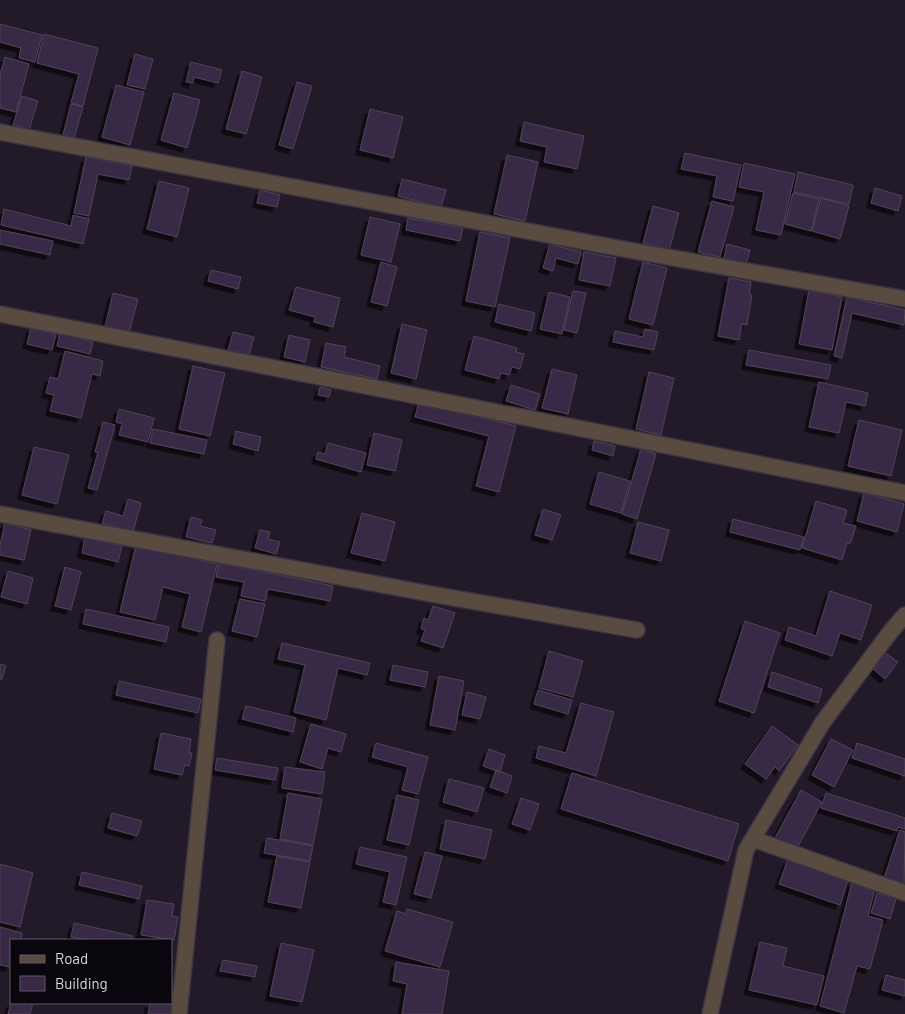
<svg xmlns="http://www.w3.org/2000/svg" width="905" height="1014" font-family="Barlow,sans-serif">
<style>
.building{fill:#392947;stroke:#4d4555;filter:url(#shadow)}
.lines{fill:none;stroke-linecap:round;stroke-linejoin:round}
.minor-casing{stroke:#3c3443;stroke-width:18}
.minor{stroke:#5a4b41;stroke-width:15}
</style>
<defs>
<filter id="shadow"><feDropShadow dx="-4.5" dy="4.5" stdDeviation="0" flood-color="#0009"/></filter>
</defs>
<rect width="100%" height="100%" fill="#221a29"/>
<path class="building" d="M0 24 42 35 35 62 19 58 21 48 0 42Z
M44 34 98 48 83 106 71 103 79 74 37 63Z
M135 54 153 59 145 89 127 85Z
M5 57 29 64 16 112 0 108V74Z
M191 62 222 70 218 83 194 77 193 83 186 82Z
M242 71 262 77 246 134 226 129Z
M297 82 312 86 293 149 279 145Z
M116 85 144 92 130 145 102 137Z
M174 93 200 100 187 148 161 140Z
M22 96 38 101 29 130 13 125Z
M71 104 83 107 74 138 63 135Z
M370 109 403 117 393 158 360 150Z
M524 122 584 136 577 169 544 162 547 147 520 141Z
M685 153 741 165 733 201 713 197 717 176 681 169Z
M507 155 538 162 525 221 494 214Z
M86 157 132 166 129 180 98 174 89 216 74 213Z
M744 163 795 174 781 235 756 230 764 192 739 187Z
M798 172 853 185 849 204 794 192Z
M402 179 446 190 441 207 398 196Z
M159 181 189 188 177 237 147 229Z
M875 188 902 196 898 211 871 203Z
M260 190 280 195 277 207 257 203Z
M793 193 819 199 811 231 785 224Z
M821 198 849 206 840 239 812 231Z
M712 201 734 207 720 257 698 252Z
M653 206 679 213 669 251 643 243Z
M4 209 71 226 73 215 89 219 83 244 1 225Z
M370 217 400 224 391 262 361 255Z
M408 218 463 228 460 241 406 230Z
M0 230 53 241 50 255 0 244Z
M480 232 510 238 495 307 466 301Z
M550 244 581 252 578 264 556 258 553 271 543 268Z
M727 244 750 250 746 264 724 258Z
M584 252 616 258 610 286 579 280Z
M381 262 397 267 387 306 371 302Z
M643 262 667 268 653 325 629 319Z
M211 270 241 277 238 289 208 281Z
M729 278 751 282 749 294 752 295 747 325 742 324 739 340 718 336Z
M296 287 340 298 333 327 314 322 315 317 289 310Z
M809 290 842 297 832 350 799 344Z
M573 291 586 293 577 333 564 330Z
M549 292 570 297 562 334 540 329Z
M113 293 138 299 129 333 105 327Z
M847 297 905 310 904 325 852 313 842 358 834 356Z
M499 304 535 313 531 331 495 322Z
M402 324 427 330 416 379 391 373Z
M31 328 56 334 52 350 27 344Z
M645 329 658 332 654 350 613 342 615 331 643 337Z
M233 332 254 337 249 355 228 350Z
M60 333 93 342 90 354 57 346Z
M289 335 310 340 305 362 284 357Z
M474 336 517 348 516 352 524 354 520 369 512 367 509 375 501 373 499 379 465 370Z
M326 343 346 347 344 357 380 366 377 379 321 367Z
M749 350 831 365 828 379 746 365Z
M65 351 103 361 100 376 92 374 81 418 50 411 54 395 46 393 50 377 58 379Z
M193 366 225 373 210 436 179 429Z
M552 369 577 375 568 414 542 408Z
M649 372 674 378 661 435 636 429Z
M819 382 868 393 865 406 846 402 839 433 809 427Z
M511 385 540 394 535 410 506 401Z
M320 387 331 390 329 397 318 395Z
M419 402 516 426 499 492 476 486 489 436 415 417Z
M119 409 154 418 148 442 119 435 122 424 116 422Z
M859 420 902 430 891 476 848 466Z
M103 422 115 425 97 490 88 488 98 452H95Z
M153 429 207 440 204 454 150 443Z
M236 431 261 437 258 451 233 444Z
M374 433 402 440 395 471 367 465Z
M594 441 615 446 613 456 592 450Z
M328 443 366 453 361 472 316 459 318 452 325 454Z
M34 447 69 455 57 504 22 495Z
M641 449 656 454 637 519 622 514Z
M599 472 630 481 621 513 590 504Z
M864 493 904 504 897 532 857 521Z
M128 499 141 503 133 532 102 523 106 511 123 516Z
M816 501 847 510 843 523 856 526 850 544 847 543 842 560 802 548Z
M543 509 561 515 552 540 535 535Z
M362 513 395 522 385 561 351 553Z
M191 517 202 520 200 526 216 530 212 543 186 537Z
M733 519 804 537 800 550 730 532Z
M638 522 669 530 661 561 630 553Z
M5 523 31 530 24 560 0 555V545Z
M260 530 270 532 268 539 280 542 276 554 255 548Z
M85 537 122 546 118 562 82 553Z
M136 545 217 564 201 632 182 627 190 594 163 587 155 620 120 612Z
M219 563 333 586 330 601 268 589 265 601 241 596 244 582 216 577Z
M65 567 81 572 71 610 55 606Z
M8 571 33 578 27 604 1 597Z
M830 591 872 605 861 640 840 633 832 656 785 640 789 627 816 636Z
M240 599 265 604 257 637 232 631Z
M433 606 455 613 443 648 421 641 425 630 421 629 424 618 428 620Z
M86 609 169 627 166 642 83 624Z
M745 621 780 633 754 713 719 701Z
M282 643 370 663 367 675 338 668 326 720 294 712 305 665 278 659Z
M549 651 583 661 573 697 539 688Z
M884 652 898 662 885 679 872 668Z
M0 664 6 666 2 679H0Z
M393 665 428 672 425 687 390 680Z
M772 672 822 689 818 703 768 687Z
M439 676 464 681 455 730 430 725Z
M119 681 201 699 198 713 116 695Z
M538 690 572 700 568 714 534 704Z
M467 692 486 697 480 719 462 715Z
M581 703 614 712 596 776 536 758 539 746 566 753Z
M246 706 296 718 293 732 242 719Z
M311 724 346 734 341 752 328 748 322 769 300 762Z
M772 726 798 745 779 771 775 767 766 779 745 764Z
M161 733 191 739 189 753H192L189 766 185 765 182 775 154 769Z
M831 739 853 750 834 787 812 775Z
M376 743 428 757 418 794 402 790 408 767 372 757Z
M857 743 905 759V776L852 758Z
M489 749 505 755 500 772 483 766Z
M217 758 278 768 275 780 215 770Z
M285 767 325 772 322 794 282 788Z
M496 770 512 776 507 793 490 787Z
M572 773 739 824 728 861 561 809Z
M449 779 484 788 477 812 443 802Z
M801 790 822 802 796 850 775 838Z
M288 793 322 799 313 845 280 839Z
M826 793 905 818V829L898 827 897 831 821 808Z
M397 795 419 800 409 845 387 840Z
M521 798 539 804 530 830 512 824Z
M112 813 142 821 137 836 108 828Z
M446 820 492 830 485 859 440 849Z
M900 830 905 832 904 885 884 878Z
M267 838 313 846 310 861 264 853Z
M360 847 407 857 396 905 383 902 390 872 356 864Z
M425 852 442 856 431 898 414 894Z
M277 856 310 862 301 908 268 902Z
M788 859 848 880 840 905 779 884Z
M0 864 33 873 20 927 0 922Z
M82 872 142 886 139 899 79 885Z
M852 882 875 888 868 916 883 920 870 969 857 966 844 1013 820 1006Z
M877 893 896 898 890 919 871 913Z
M147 900 174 904 172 916 178 917 174 940 141 935Z
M407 909 453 922 440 967 385 951 397 911 406 914Z
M74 923 133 936 132 940H88L71 937Z
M0 927 22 933 21 940H11V967L0 965Z
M760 942 787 948 783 966 824 976 817 1005 749 990Z
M281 943 314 950 302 1002 270 996Z
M223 960 257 966 255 977 220 971Z
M396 962 449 971 442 1014H402L407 984 393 981Z
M886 975 905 980V996L882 990Z
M171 997H174L171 1014H148L150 1003H171Z
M11 1003H33L30 1014H8Z"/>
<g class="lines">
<defs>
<path id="minor" d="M0 132 634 251 905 299
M0 314C302 373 603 433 905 493
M0 514 431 594 637 630
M753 839 905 893
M179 1014 217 640
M710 1014 746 850 823 722 891 631 905 615"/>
</defs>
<use href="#minor" class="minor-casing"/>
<use href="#minor" class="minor"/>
</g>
<rect x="10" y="939" width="162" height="65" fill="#09070d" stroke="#5d5a62"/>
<rect x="20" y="955" width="25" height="8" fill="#5a4b41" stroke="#5d5a62"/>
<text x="55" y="964" font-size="15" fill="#dcd7e1">Road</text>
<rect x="20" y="976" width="25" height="15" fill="#392947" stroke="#5d5a62"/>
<text x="55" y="989" font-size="15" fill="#dcd7e1">Building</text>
</svg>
